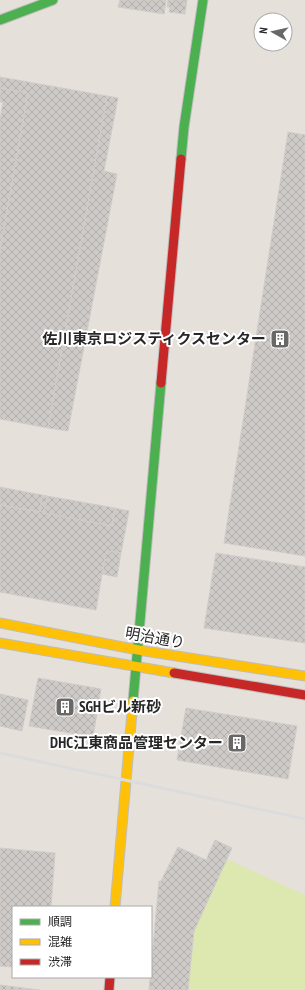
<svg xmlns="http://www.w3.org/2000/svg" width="305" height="990" font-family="'PT Sans Narrow','Noto Sans JP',sans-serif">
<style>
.pitch{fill:#dde7b0}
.building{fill:url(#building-cross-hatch);stroke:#d1ccc8}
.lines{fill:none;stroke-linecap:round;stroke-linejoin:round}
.fast-casing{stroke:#bfbdbd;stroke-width:11}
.slow-casing{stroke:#bfbdbd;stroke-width:11}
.jam-casing{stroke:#bfbdbd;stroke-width:11}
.fast{stroke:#4caf50;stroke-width:9}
.slow{stroke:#ffc107;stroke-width:9}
.jam{stroke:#c62828;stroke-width:9}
.rail{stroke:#dcdcdd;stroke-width:3}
.labels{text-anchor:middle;stroke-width:4;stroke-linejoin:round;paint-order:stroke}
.poi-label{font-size:15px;font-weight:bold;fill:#272727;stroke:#fff;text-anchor:end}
.street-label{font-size:15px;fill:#272727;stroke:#fff}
</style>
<defs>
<pattern id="building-cross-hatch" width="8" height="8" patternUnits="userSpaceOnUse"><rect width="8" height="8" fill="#cecac7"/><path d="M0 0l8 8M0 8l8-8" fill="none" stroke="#b1aeab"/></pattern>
</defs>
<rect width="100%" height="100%" fill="#e6e0db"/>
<path class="pitch" d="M227 859 305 895V990H188L194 931Z"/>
<path class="building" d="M120 0H166L164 14 118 7Z
M168 0H187L185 14 169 12 170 7H167Z
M0 77 107 96 48 428 0 419V250L28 93 0 88Z
M0 88 28 93 0 250V120L3 102H0Z
M107 96 118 98 104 171 117 174 68 431 48 428Z
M288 132 305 135V556L224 543Z
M0 487 42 495 40 512 0 505Z
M42 495 47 496 44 513 112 526 115 508 129 511 121 553 106 551 96 610 0 592V505L40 512Z
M47 496 115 508 112 526 44 513Z
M106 551 121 553 117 577 102 574Z
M216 553 305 567V643L204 628Z
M38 678 101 689 93 737 29 726Z
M0 694 28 700 22 731 0 726Z
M186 708 297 726 288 779 177 760Z
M215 840 232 848 194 931 188 990H149L159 881H161L178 847 206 860Z
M0 848 55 853 51 907H13V967L0 966Z
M0 985 40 990H0Z"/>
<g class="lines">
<defs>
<path id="fast" d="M0 20 53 0
M181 159 184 127 203 0
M133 701 161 383"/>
<path id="slow" d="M0 623 138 650 305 676
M0 643 174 673
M115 907 133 701"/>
<path id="jam" d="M161 383 181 159
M174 673 305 695
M109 990 110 977"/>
</defs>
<use href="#fast" class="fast-casing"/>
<use href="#slow" class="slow-casing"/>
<use href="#jam" class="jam-casing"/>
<use href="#fast" class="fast"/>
<use href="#slow" class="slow"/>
<use href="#jam" class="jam"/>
<path class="rail" d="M0 753 305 819"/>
</g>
<defs>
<symbol id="building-square" viewBox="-11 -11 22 22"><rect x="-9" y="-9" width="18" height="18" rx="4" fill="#6a6866" stroke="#fff"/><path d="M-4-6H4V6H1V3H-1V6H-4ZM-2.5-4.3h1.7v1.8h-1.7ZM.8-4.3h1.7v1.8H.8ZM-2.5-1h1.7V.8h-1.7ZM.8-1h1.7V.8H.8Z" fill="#fff"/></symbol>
</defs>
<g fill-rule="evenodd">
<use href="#building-square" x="269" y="328" width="22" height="22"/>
<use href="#building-square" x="54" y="696" width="22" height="22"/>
<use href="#building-square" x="226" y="732" width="22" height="22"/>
</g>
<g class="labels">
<g class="poi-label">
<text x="266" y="344">佐川東京ロジスティクスセンター</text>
<text x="79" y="712" text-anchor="start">SGHビル新砂</text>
<text x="223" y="748">DHC江東商品管理センター</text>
</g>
<g class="street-label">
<text transform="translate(155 638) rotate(10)" y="5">明治通り</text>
</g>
</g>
<rect x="12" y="906" width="140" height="72" fill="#ffffff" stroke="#a9a9a9"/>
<rect x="20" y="919" width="20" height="6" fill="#4caf50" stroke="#a9a9a9"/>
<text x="48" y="926" font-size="12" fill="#272727">順調</text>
<rect x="20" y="939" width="20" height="6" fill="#ffc107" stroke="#a9a9a9"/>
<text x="48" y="946" font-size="12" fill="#272727">混雑</text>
<rect x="20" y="959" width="20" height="6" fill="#c62828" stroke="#a9a9a9"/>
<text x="48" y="966" font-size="12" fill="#272727">渋滞</text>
<g transform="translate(273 32) rotate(278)"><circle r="19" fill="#ffffff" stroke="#a9a9a9"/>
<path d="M0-3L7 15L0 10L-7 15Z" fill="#6a6866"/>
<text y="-6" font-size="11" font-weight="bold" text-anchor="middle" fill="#272727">N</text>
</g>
</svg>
